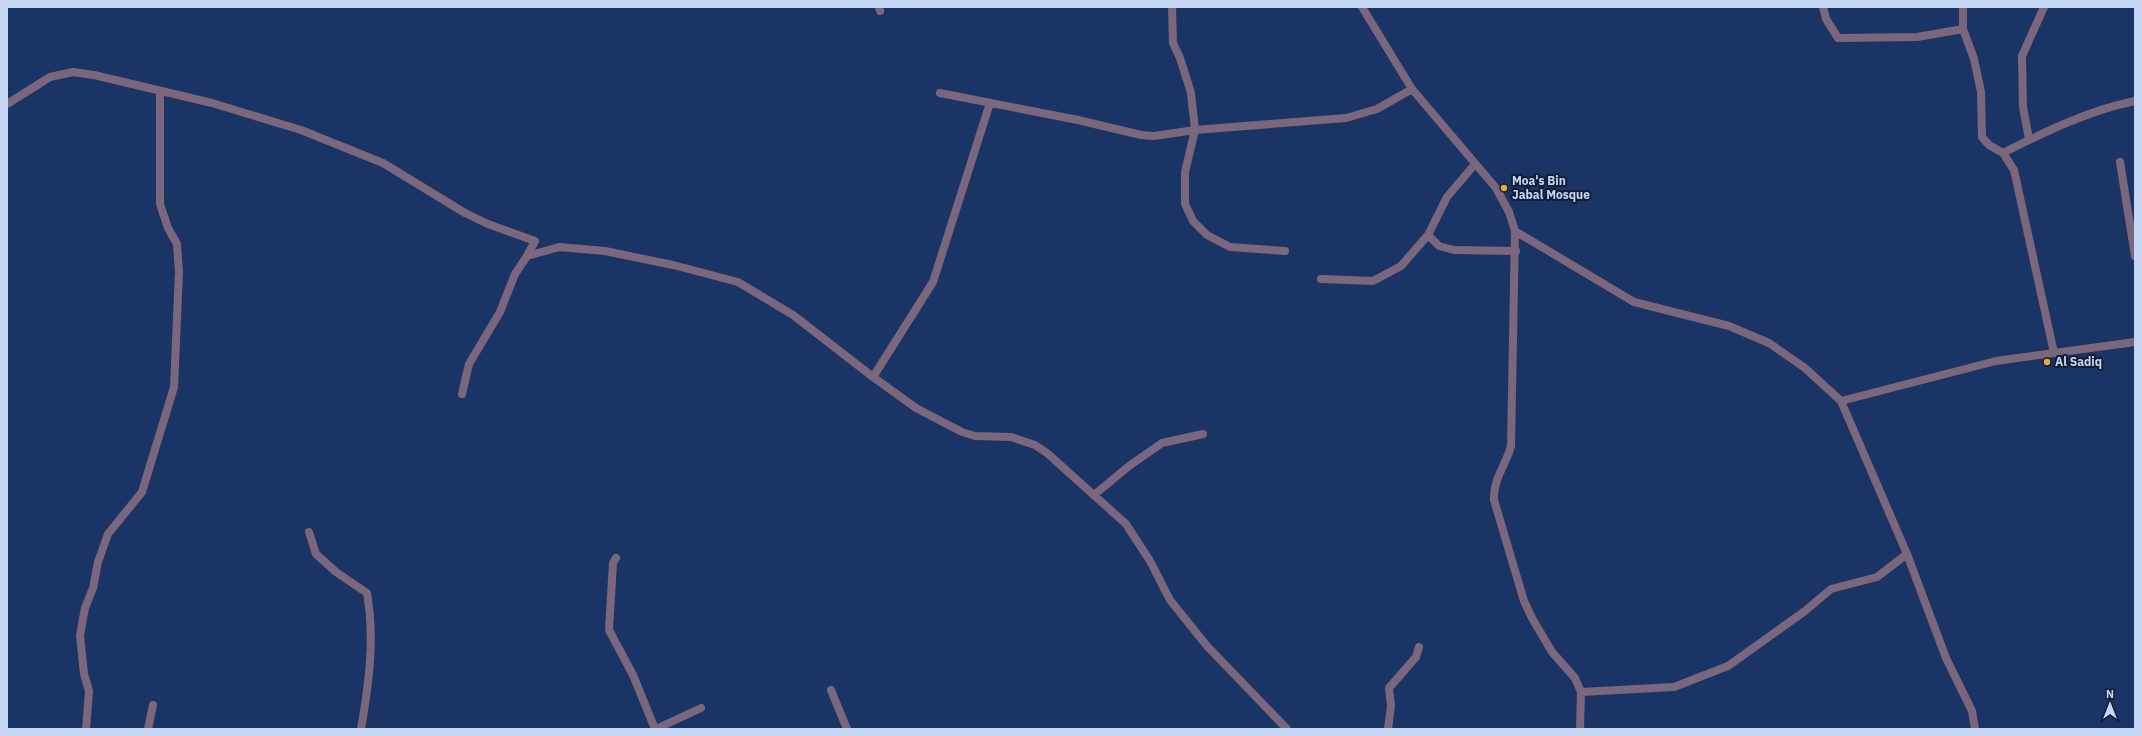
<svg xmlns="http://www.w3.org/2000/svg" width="2142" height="736" font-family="'IBM Plex Sans',sans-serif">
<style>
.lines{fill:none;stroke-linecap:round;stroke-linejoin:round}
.minor{stroke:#7b677d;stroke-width:8}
.tertiary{stroke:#7b677d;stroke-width:8}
.poi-dot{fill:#e5ad35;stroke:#121d34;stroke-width:1.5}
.labels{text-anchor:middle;stroke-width:4;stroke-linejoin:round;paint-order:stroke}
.poi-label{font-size:12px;font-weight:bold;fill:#c6d7f6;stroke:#121d34;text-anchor:start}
</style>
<rect width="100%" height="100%" fill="#1b3466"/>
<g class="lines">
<path class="minor" d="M879 7 880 11
M1172 7 1173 43 1180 58 1191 93 1195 130 1185 172V204L1193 221 1207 235 1230 247 1285 251
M1362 7 1412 89 1496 188 1509 212 1515 231 1511 446C1506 465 1493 479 1494 500L1524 601 1532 618 1552 652 1575 678 1581 692 1580 729
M1823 7 1826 19 1838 38 1917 37 1963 29
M1963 7V29L1974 59 1981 92 1982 137 1989 145 2003 153 2014 170 2054 353
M940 93 1078 120 1141 135 1154 136 1195 130 1346 118 1377 109 1412 89
M7 104 50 77 73 72 94 75 212 103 301 130 383 163 465 213 488 224 535 241 527 256 559 247 605 251 673 265 738 282 793 315 873 377 916 408 962 432 975 436 1011 437 1035 445 1047 453 1126 524 1150 561 1170 600 1207 646 1287 729
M2029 139 2023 107 2022 56 2044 7
M2003 153C2044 132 2090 110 2135 101
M2120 162 2135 256
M1475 164 1447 197 1428 235 1439 246 1454 250 1516 251
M1515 231 1634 302 1729 326 1769 343 1805 368 1841 401 1907 554 1946 658 1972 711 1975 729
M1321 279 1373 281 1401 266 1428 235
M873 377 933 282 990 103
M462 394 469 364 500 312 515 274 527 256 532 253
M1094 495 1129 466 1162 443 1203 434
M309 532 316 554 336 572 367 593C375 639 369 683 361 729
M616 558 613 563 609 630 633 675 655 729
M831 690 847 729
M1581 692 1674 687 1728 666 1805 611 1831 589 1877 577 1907 554
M86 729 89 691 84 674 80 635 85 608 93 588 98 562 108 534 142 492 174 387 179 272 177 244 168 228 160 204V91
M148 729 153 705
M656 729 701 708
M1388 729 1391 706 1389 688 1416 657 1419 647"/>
<path class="tertiary" d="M1841 401 1996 361 2135 342"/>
</g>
<g class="poi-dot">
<circle cx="1504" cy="188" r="4"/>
<circle cx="2047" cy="362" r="4"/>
</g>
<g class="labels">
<g class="poi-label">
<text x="1512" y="185">Moa's Bin<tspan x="1512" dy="14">Jabal Mosque</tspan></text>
<text x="2055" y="366">Al Sadiq</text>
</g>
</g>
<rect width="2142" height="736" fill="none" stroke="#c6d7f6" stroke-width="16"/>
<g transform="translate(2110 704)" stroke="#121d34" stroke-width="3" paint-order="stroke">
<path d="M0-3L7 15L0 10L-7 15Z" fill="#c6d7f6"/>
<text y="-6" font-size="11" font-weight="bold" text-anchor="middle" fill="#c6d7f6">N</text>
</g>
</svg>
